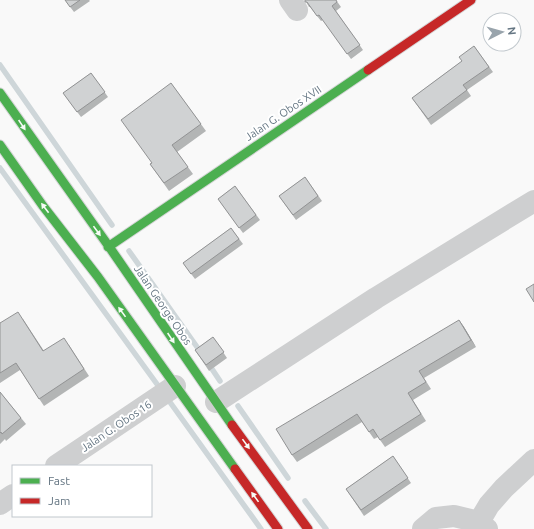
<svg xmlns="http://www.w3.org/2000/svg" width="534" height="529" font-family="Ubuntu,sans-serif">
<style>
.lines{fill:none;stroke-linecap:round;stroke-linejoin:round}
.stream{stroke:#ced6d9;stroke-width:5.5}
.fast-casing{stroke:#d5d6d7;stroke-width:11}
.jam-casing{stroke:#d5d6d7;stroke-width:11}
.street{stroke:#cecfd0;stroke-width:22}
.fast{stroke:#4caf50;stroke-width:9}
.jam{stroke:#c62828;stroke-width:9}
.wall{fill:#b3b5b5}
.shaded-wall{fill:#929394}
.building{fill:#d0d2d3;stroke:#929394}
.oneway{fill:#f6fbf6}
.labels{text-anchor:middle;stroke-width:4;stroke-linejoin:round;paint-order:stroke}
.street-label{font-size:11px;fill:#657683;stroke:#fff}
</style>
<rect width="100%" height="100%" fill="#f9f9f9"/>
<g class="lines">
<path class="stream" d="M0 65 112 225
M0 168 162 391
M129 251 202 354
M208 363 220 381
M167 398 261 529
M238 406 288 478
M305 501 326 529"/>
<defs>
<path id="fast" d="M0 93 110 248 232 425
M0 145 43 206 98 277 235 469
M108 247 368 70"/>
<path id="jam" d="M368 70 471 0
M232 425 308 529
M235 469 278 529"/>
</defs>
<use href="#fast" class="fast-casing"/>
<use href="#jam" class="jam-casing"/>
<path class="street" d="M290 0 297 10
M216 402 376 298 534 201
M56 466 175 386
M0 504 13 495
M479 522 489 505 504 488 534 460
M423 529 436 518 454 516 479 522 487 529"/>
<use href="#fast" class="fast"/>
<use href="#jam" class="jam"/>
</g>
<path class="wall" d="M65 0H89L90 1 74 12Z
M305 0H336L341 7 336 11 363 50 351 59 323 20 321 21 310 7H309Z
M474 46 493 72 467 90 471 96 431 125 412 98 462 61Z
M91 73 108 97 81 117 63 93Z
M171 83 206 131 177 152 193 174 169 191 150 164 152 163Z
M305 177 322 201 296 220 279 196Z
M235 186 260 220 243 233 218 199Z
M231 228 243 244 195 279 183 263Z
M23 319 44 351 69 345 89 376 44 406 20 370 0 383V323Z
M459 320 464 327 476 347 424 378 431 389 413 400 426 421 385 447 378 437 374 439 362 422 297 462 292 455Z
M213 337 227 358 209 371 195 350Z
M0 392 26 424 6 441 5 439 0 444Z
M393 456 411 483 364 516 346 489Z"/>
<path class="shaded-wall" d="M459 320 464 327 476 347 471 340Z"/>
<path class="building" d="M65 0H80L70 7Z
M305 0H336L337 2 332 6 360 45 347 54 319 15 317 16 307 2H305Z
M474 46 489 67 463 85 467 90 428 119 412 98 462 61 459 57Z
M91 73 105 92 77 112 63 93Z
M171 83 201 124 172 145 188 167 164 183 150 164 152 163 121 120Z
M305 177 318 196 293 215 279 196Z
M235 186 256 215 239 228 218 199Z
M231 228 239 239 191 274 183 263Z
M534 284V302L526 289Z
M18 312 43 351 64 338 84 369 39 399 16 363 0 373V323Z
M459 320 471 340 419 371 426 382 408 393 421 414 380 440 373 429 369 432 357 414 292 455 276 429Z
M213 337 224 352 206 365 195 350Z
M0 392 21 418 2 434 1 432 0 433Z
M393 456 408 478 361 510 346 489Z"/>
<defs><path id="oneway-solid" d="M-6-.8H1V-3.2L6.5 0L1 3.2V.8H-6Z"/></defs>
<g class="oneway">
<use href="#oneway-solid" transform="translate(22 125) rotate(56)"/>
<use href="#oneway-solid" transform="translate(45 208) rotate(-127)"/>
<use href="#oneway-solid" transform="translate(97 231) rotate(54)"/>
<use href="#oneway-solid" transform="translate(122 312) rotate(-126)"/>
<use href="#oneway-solid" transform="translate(171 338) rotate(56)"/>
<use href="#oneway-solid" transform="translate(246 444) rotate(54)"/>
<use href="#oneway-solid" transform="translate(255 497) rotate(-126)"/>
</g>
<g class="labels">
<g class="street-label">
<text transform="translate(283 113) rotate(-34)" y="4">Jalan G. Obos XVII</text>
<text transform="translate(163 305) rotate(56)" y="4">Jalan George Obos</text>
<text transform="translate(116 426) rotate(-34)" y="4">Jalan G. Obos 16</text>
</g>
</g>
<rect x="12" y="465" width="140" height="52" fill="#ffffff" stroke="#c1c8cd"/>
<rect x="20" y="478" width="20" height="6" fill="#4caf50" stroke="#c1c8cd"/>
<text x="48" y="485" font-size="12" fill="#657683">Fast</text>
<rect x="20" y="498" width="20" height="6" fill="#c62828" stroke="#c1c8cd"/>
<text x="48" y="505" font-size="12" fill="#657683">Jam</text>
<g transform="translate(502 32) rotate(84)"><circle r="19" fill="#ffffff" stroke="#c1c8cd"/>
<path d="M0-3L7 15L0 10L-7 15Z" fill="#99a4ac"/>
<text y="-6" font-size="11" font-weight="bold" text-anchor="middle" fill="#657683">N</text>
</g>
</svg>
